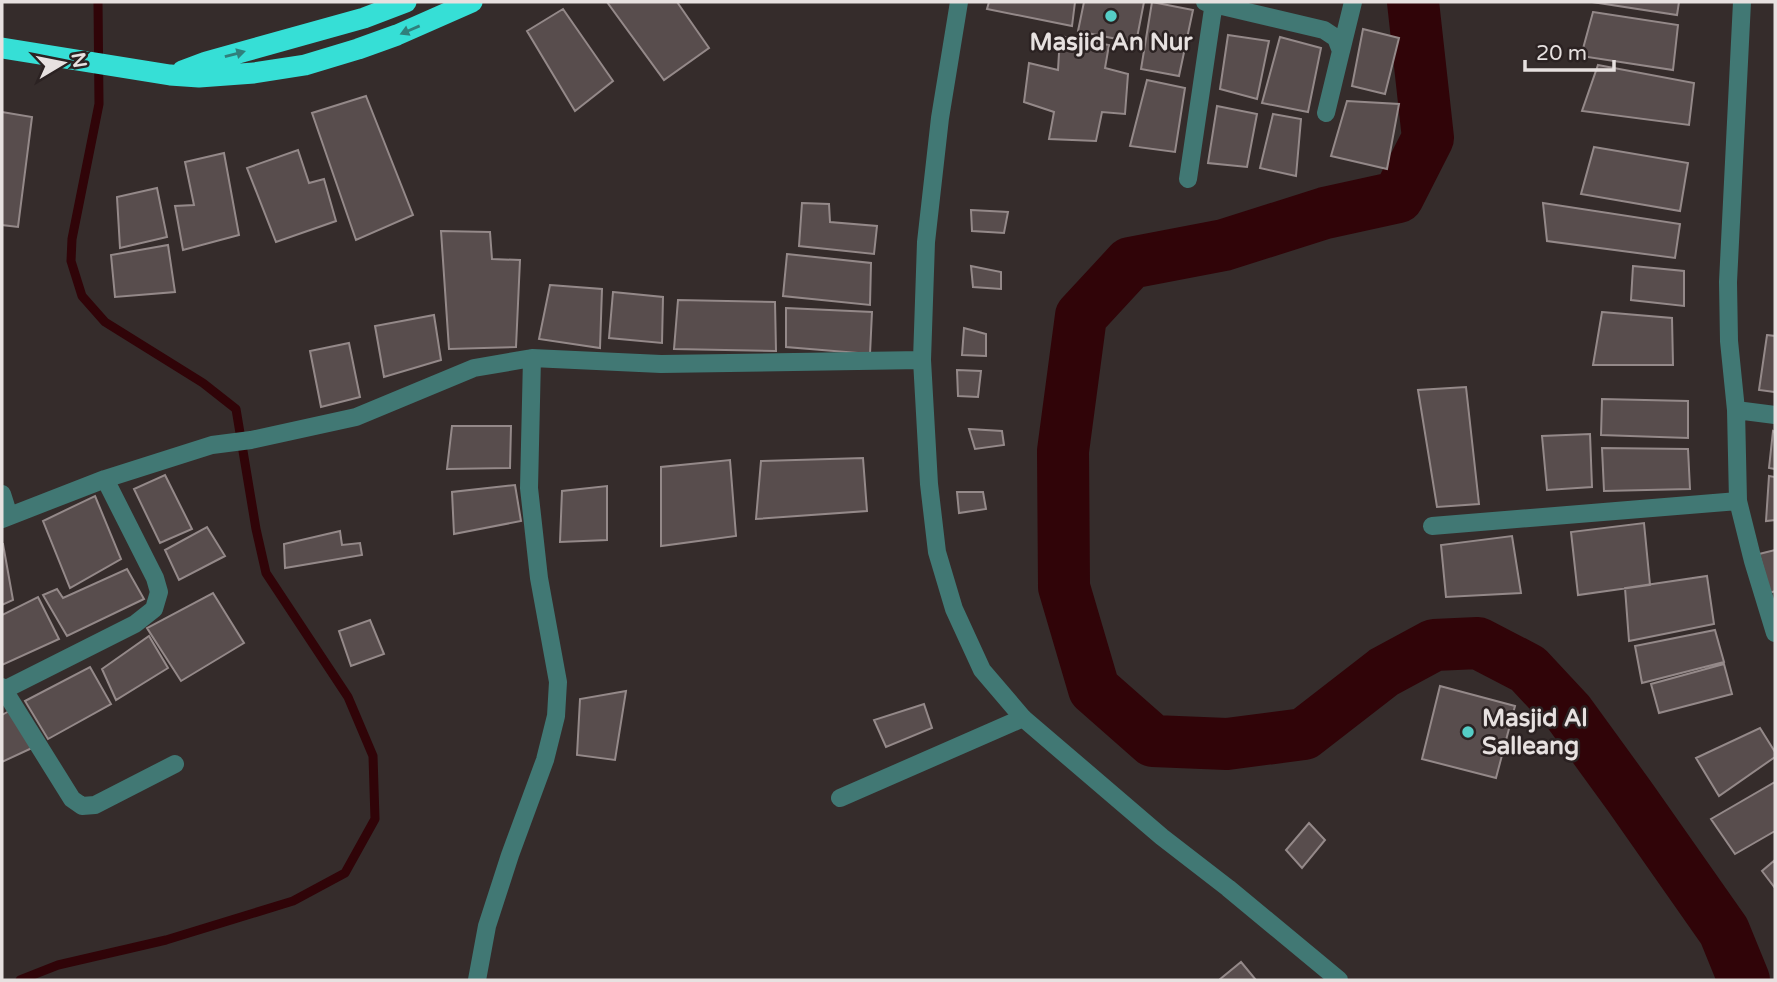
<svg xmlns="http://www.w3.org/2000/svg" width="1777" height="982" font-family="'Varela Round',sans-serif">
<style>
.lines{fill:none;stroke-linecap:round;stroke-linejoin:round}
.stream{stroke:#300408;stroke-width:9}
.river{stroke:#300408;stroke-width:52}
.building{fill:#584d4d;stroke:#948989;stroke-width:2}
.minor{stroke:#417874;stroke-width:18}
.highway{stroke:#36dfd6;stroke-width:21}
.oneway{fill:#30807c}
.poi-dot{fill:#55cdc6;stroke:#2b2222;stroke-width:2.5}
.labels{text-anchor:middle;stroke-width:5;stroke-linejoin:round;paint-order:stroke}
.poi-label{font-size:24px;font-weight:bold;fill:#e7e1e0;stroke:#2b2222}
</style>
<rect width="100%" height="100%" fill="#352c2b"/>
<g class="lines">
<path class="stream" d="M20 980 58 965 166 940 293 901 345 873 375 819 373 756 348 697 266 573 256 529 236 409 203 383 105 322 82 296 71 261 72 239 99 104 98 2"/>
<path class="river" d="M1413 2 1428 138 1398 197 1325 213 1224 245 1130 263 1081 316 1063 451 1064 587 1094 689 1153 741 1227 744 1304 734 1384 672 1434 645 1478 643 1528 669 1569 713 1630 797 1724 931 1744 980"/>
</g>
<path class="building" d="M607 2H677L709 48 664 80Z
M989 2H1075L1072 26 987 9Z
M1084 2H1144L1136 43 1078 31Z
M1152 2 1193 10 1179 76 1141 69Z
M1592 2H1679L1677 15Z
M563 9 613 81 575 111 527 31Z
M1593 12 1678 25 1673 70 1581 56Z
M1363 29 1399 38 1385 94 1352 86Z
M1228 35 1269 41 1257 99 1220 89Z
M1060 36 1109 45 1105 68 1128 74 1125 114 1102 112 1096 141 1049 139 1054 112 1024 102 1029 63 1058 70Z
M1280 37 1321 48 1308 112 1262 103Z
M1598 65 1694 83 1689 125 1582 111Z
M1147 80 1185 88 1175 152 1130 146Z
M366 96 413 215 356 240 312 113Z
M1347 101 1399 104 1387 169 1331 156Z
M1217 106 1257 114 1247 167 1208 163Z
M2 112 32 117 18 227 2 225Z
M1273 114 1301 119 1296 176 1260 168Z
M1594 147 1688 163 1680 211 1581 194Z
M298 150 309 183 324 179 336 221 276 242 247 168Z
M224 153 239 235 183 250 175 206 194 205 185 162Z
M157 188 167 237 120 248 117 197Z
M802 203 829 204 830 222 877 226 874 254 799 246Z
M1543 203 1680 224 1675 258 1547 241Z
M971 210 1008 212 1004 233 972 231Z
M441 231 490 232 492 259 520 260 516 347 449 349Z
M168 245 175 292 115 297 111 255Z
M787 254 871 263 870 305 783 296Z
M971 266 1001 272V289L973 287Z
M1633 266 1684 271V306L1631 300Z
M550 285 602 289 600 348 539 339Z
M613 292 663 297 662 343 609 338Z
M678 300 775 302 776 351 674 349Z
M786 308 872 312 870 354 786 347Z
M1602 312 1672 318 1673 365H1593Z
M434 315 441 360 384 377 375 326Z
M964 328 986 334V356L962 355Z
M1767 335 1775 336V392L1759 390Z
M349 343 360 397 321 407 310 351Z
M957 370 981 371 978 397 958 396Z
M1466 387 1479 504 1437 507 1418 390Z
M1602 399 1688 401V438L1601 435Z
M452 426H511L510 468 447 469Z
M969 429 1002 431 1004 445 975 449Z
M1773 431 1775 432V469L1769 468Z
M1590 434 1592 487 1547 490 1542 436Z
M1602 448 1688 449 1690 489 1604 491Z
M863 458 867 511 756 519 761 461Z
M730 460 736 536 661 546V467Z
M165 475 192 529 160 543 134 489Z
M1769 476 1775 477V520L1766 521Z
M515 485 521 521 454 534 452 492Z
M607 486V540L560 542 562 491Z
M957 492H983L986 509 959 513Z
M95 496 121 559 70 588 43 521Z
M1644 523 1650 585 1578 595 1571 532Z
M207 527 225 556 179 580 165 550Z
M340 531 342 545 360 543 362 555 285 568 284 544Z
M1512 536 1521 593 1446 597 1441 545Z
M2 544H3L13 600 2 605Z
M1775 550V591L1770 593 1759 554Z
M127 569 144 599 67 636 43 595 57 589 63 598Z
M1707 576 1714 624 1629 641 1625 588Z
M213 593 244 643 181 681 147 628Z
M38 597 59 639 2 665V615Z
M370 620 384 654 351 666 339 631Z
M1715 630 1724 662 1642 683 1635 646Z
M149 636 168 668 116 700 102 669Z
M1724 664 1732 694 1659 713 1651 684Z
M90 667 111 704 48 739 25 701Z
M1440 686 1515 706 1496 778 1422 759Z
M626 691 615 760 577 755 580 699Z
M924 704 932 728 886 747 874 720Z
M11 710 32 748 2 762V715Z
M1760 728 1775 752V757L1719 796 1696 758Z
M1775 782V831L1735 854 1711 819Z
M1309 823 1325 840 1302 868 1286 850Z
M1775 860V888L1762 871Z
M1241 962 1256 980H1219Z"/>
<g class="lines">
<path class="minor" d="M959 2 940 118 926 242 922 360 929 484 937 552 954 609 982 670 1023 718 1162 837 1228 888 1339 980
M1205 2 1324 30 1336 38 1341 51 1326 113
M1742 2 1728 282 1729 341 1736 410 1738 501 1753 561 1775 633
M1341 51 1353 2
M1188 179 1214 2
M1736 410 1775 415
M2 494 9 516
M2 519 105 479 212 445 251 440 356 417 474 368 532 358 661 364 922 360
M1432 526 1738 501
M2 687 4 690 135 624 154 609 159 592 155 578 105 479
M2 691 4 690 72 799 82 806 95 805 175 764
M840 798 1023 718
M477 980 487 926 510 855 545 760 556 716 558 682 539 578 529 488 532 358"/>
<path class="highway" d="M2 48 170 75 199 77 254 73 305 65 358 49 397 35 472 2
M182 71 206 62 364 18 406 2"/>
</g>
<defs><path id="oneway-solid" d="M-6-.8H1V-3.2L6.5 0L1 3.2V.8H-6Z" transform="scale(1.75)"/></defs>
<g class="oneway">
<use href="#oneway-solid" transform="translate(410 30) rotate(157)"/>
<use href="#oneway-solid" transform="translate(235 54) rotate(-15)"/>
</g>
<g class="poi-dot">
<circle cx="1111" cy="16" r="7"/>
<circle cx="1468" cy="732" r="7"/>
</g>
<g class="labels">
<g class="poi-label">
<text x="1111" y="50">Masjid An Nur</text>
<text x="1482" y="726" text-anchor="start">Masjid Al<tspan x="1482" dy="28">Salleang</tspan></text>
</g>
</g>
<rect width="1777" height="982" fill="none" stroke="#e7e1e0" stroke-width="7"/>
<g transform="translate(63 63) rotate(80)" stroke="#2b2222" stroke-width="5" paint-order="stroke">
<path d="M0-5L12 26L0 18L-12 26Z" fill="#e7e1e0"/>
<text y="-10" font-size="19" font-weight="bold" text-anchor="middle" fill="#e7e1e0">N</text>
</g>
<path d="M1525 60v10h89v-10" fill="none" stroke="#e7e1e0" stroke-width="3.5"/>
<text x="1536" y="60" font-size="21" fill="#e7e1e0" stroke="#2b2222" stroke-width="5" paint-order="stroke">20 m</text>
</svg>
